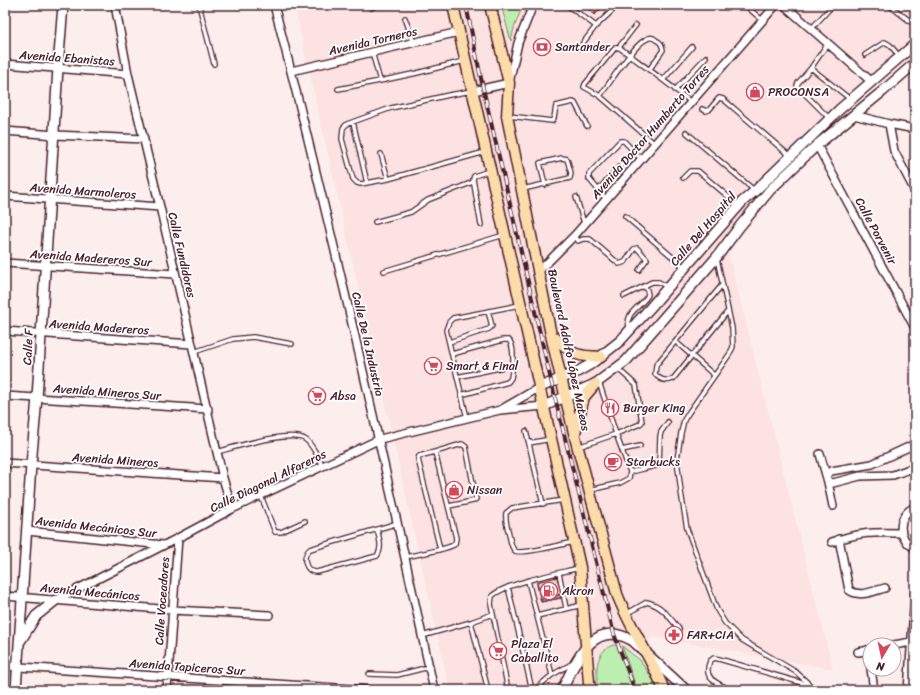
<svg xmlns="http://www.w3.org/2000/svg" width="920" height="695" font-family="Sriracha,sans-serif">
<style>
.built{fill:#fce2e2}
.green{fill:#bcefaf;stroke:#83876d}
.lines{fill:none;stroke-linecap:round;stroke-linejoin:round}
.lane-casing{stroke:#4a1f2b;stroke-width:6}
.street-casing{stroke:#4a1f2b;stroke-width:10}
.secondary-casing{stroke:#4a1f2b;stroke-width:12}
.primary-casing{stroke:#4a1f2b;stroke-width:13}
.lane{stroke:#fff;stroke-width:3.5}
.street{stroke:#fff;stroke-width:7}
.secondary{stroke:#fff;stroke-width:9}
.primary{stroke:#fddcac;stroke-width:10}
.rail-casing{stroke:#4a1f2b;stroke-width:4}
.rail{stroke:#fff;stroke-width:2.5;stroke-dasharray:8;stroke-linecap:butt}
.wall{fill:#d5abaa;stroke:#4a1f2b}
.shaded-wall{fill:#ae8b8b;stroke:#4a1f2b}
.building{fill:#f8c7c6;stroke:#4a1f2b}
.labels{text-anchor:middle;stroke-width:3.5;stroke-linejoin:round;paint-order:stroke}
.street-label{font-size:12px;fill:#4a1f2b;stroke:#fff}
.poi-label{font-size:12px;fill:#4a1f2b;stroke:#fff;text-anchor:start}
</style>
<rect width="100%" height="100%" fill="#fdeeee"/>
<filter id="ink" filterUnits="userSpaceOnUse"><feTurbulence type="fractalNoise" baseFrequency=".025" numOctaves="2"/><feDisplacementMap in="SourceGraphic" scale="8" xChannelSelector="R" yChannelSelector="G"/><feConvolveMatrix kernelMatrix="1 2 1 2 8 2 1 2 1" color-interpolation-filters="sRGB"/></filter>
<g filter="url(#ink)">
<path class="built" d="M294 5H915V36L817 145 728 252 833 669 653 637 569 690H450Z"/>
<path class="green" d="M501 5H523L514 28 511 41Z
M613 645H617L633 690H598C596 673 594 652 613 645Z
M622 646 640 660 657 686 658 690H637Z"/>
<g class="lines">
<defs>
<path id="lane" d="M199 5 214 64
M567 5 596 26 579 48
M745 5 762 20
M889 5 915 25
M371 8 377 5
M405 18 414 43
M596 26 614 9
M811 29 833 5
M828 43 811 68 850 99
M619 47 636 25
M865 55 885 42 890 45 899 56
M811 68 798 83 797 86 829 118
M649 70 663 50C662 45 661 42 656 40 653 37 649 37 645 40 633 46 609 84 600 96L584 87 585 84 616 47 620 48C644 66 668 83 691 102
M663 80 692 47
M380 81 417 73 464 61
M338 89 380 81 372 52
M675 90 706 57
M472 91 449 95 391 108 347 124 343 128 342 139 353 179 357 183 361 184 388 179 485 152
M600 96 655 144
M702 109 706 111 709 110 719 98 723 99 790 156
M509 116 552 121 554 118 556 106 573 102 575 103 587 126
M353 122 367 183
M686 132 754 190
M381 154 388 179
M683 178 690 171H698L738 205
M523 189 570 178 571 173 567 159 562 158 540 163 545 185
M598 190 624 162
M576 197 584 223
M606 199 589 179V174L620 141H624L641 159
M625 216 684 267
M375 222 411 212 428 200 473 182
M481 225 473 179 474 176 489 171
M575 235 578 241 583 239H590L619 264 625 262 634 249 637 248 647 259 639 270
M717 259 732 328 733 347 729 355 689 412 684 420 681 433 677 460 681 492 687 529 717 610 725 623 742 640 796 672 810 685 813 690
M384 271 504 235
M722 285 656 365 655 374C660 380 666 382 673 379L728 311
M624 296 652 282H659L667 287
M630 330C623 312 640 309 648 295L647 290 644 286
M449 342 489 329 492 326 488 311
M676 342 714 375
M194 352 233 339 253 337 292 344
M452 354 503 340H509C514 346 513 357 513 365
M457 377 513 365 511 378 508 382 461 395
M599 382 616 434 640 424 642 422 636 385 617 368
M467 418 446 330 449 322 453 318 520 305
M526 431 543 504
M529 443 551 439
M578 447 616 434 630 472 629 478 620 483 590 490
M622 450 640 446
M217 452C235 447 292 429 306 440 312 444 319 459 323 466
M435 452 462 444 466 447 476 499 473 501 449 506
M630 472 659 465 660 436 661 432 668 422
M261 496 275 532H281L305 521
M564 500 512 508 506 513C505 520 507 527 509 534 510 539 511 548 515 551 521 555 564 544 573 542
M377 529C379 538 383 548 377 556L317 572C305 573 301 556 310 549L398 523
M405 557C417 554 447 550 455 544L456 538 435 452 419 456 418 459 440 549
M559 573 566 608
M528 581 537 616 582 605
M508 587 532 690
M493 614 508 690
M626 614 647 602C663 606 669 617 679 629
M537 616 552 675
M471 622 488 690
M422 636 471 622 493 614 491 604 492 596C506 583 559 573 579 568
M369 674 397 675 429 667
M534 690 552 675 573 663
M731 690C717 683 702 679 710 661L714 658 719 659 809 685"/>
<path id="street" d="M115 5 128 74 160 207 223 478 232 509
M274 5C333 232 384 461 434 690
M784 5 872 82
M5 64 128 74
M291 71 459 32
M473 91 509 83 518 43 533 5
M854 115 889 124 915 129
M889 124 894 151 915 191
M5 131 55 135 144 139
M817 145 915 328
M5 196 160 207
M5 263 175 274
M539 271 575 235 776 5
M5 331 192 344
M5 396 208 409
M502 409 540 387
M820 454 828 482 833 506
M5 463 223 478
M826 475 831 471 872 464 915 444
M828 482 833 483 860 476 893 475 915 467
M915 507C897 515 896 539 915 548
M27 531 163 545
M839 539 849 590C860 598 873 591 885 588
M832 542C860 532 873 532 901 533
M5 596 172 610 269 615
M56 600 178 538 232 509 380 439 500 410 544 406
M894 645 911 642
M867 650 870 665
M858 652 870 650
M5 666 367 690
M871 669 874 690
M167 690 178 538
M908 690 915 596"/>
<path id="secondary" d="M540 387 577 372 591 364 620 341 650 308 743 201 755 191 840 109 915 44
M544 406 595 384 626 361 716 258 740 226 770 190 817 145 883 91 915 63
M21 640 36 616 56 600
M16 690 31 465 37 398 58 68 63 5
M562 690C576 661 593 617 633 641L686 690"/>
<path id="primary" d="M453 5 580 567 589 683 591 690
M490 5 509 83 507 116 551 335 575 437 617 594C630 628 651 657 664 690
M551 335C560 340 566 349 574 353 582 357 593 356 601 357
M575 433 584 397 595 384"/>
</defs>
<use href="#lane" class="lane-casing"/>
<use href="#street" class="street-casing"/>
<use href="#secondary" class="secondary-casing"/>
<use href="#primary" class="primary-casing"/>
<use href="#lane" class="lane"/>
<use href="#street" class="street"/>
<use href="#secondary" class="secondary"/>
<use href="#primary" class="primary"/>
<defs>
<path id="rail" d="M466 5 483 88 556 402 614 634 635 690"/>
</defs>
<use href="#rail" class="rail-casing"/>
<use href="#rail" class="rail"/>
</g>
<path class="wall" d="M583 5H604L595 15Z
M537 582 561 598 541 602 537 585Z"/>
<path class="shaded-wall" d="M595 5H604L595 15Z
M561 594V598L541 602V599Z"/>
<path class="building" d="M557 577 561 594 541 599 537 582Z"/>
</g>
<defs>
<symbol id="bank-ring" viewBox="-11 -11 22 22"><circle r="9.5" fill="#fff" stroke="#d1495b" stroke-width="1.5"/><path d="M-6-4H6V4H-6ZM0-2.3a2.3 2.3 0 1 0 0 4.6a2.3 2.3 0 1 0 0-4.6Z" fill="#d1495b"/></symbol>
<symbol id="shop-ring" viewBox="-11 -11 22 22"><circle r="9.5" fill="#fff" stroke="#d1495b" stroke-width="1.5"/><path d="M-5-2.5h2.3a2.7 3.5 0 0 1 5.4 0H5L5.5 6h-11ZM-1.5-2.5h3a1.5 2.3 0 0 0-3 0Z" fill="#d1495b"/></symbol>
<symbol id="supermarket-ring" viewBox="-11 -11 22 22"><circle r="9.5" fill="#fff" stroke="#d1495b" stroke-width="1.5"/><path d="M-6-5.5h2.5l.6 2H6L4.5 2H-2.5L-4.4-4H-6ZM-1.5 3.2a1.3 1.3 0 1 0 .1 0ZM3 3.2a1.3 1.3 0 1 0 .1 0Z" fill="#d1495b"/></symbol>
<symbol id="restaurant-ring" viewBox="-11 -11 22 22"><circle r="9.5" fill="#fff" stroke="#d1495b" stroke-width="1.5"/><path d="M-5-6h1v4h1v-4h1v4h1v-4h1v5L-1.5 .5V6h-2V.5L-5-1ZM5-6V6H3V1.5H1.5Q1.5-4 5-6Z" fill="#d1495b"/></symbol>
<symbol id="cafe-ring" viewBox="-11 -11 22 22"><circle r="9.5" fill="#fff" stroke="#d1495b" stroke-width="1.5"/><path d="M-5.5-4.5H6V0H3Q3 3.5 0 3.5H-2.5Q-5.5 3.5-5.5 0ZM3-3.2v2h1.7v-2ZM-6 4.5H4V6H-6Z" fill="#d1495b"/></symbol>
<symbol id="fuel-ring" viewBox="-11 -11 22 22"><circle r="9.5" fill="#fff" stroke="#d1495b" stroke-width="1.5"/><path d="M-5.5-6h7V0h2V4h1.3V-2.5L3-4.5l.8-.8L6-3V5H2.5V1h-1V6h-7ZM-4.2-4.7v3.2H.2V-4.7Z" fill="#d1495b"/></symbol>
<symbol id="pharmacy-ring" viewBox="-11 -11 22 22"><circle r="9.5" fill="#fff" stroke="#d1495b" stroke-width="1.5"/><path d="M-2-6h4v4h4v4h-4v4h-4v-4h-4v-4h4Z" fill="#d1495b"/></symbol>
</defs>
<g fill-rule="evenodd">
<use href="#bank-ring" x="532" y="37" width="20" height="20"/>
<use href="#shop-ring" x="745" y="82" width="20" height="20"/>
<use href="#supermarket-ring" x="423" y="356" width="20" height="20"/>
<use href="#supermarket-ring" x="307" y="386" width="20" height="20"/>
<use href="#restaurant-ring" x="600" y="398" width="20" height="20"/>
<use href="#cafe-ring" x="603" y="452" width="20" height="20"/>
<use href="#shop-ring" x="444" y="480" width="20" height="20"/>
<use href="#fuel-ring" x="539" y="581" width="20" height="20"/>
<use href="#pharmacy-ring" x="664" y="625" width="20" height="20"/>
<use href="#supermarket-ring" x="488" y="641" width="20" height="20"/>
</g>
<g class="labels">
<g class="street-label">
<text transform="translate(373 41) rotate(-13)" y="4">Avenida Torneros</text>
<text transform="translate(67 58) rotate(4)" y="4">Avenida Ebanistas</text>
<text transform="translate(650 132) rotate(-49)" y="4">Avenida Doctor Humberto Torres</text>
<text transform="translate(83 191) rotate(4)" y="4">Avenida Marmoleros</text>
<text transform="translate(703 229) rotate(-49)" y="4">Calle Del Hospital</text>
<text transform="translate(876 231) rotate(62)" y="4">Calle Porvenir</text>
<text transform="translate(182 255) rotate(77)" y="4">Calle Fundidores</text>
<text transform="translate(91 258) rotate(4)" y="4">Avenida Madereros Sur</text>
<text transform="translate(99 327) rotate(4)" y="4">Avenida Madereros</text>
<text transform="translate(368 344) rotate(77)" y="4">Calle De la Industria</text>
<text transform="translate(28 347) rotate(-87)" y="4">Calle F</text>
<text transform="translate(569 350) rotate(78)" y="4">Boulevard Adolfo López Mateos</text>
<text transform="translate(107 392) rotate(4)" y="4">Avenida Mineros Sur</text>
<text transform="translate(115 460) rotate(4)" y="4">Avenida Mineros</text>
<text transform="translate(268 481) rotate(-26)" y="4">Calle Diagonal Alfareros</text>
<text transform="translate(96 527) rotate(6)" y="4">Avenida Mecánicos Sur</text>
<text transform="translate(90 592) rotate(5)" y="4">Avenida Mecánicos</text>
<text transform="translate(162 601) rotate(-86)" y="4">Calle Voceadores</text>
<text transform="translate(187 667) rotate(4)" y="4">Avenida Tapiceros Sur</text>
</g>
<g class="poi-label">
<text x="555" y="51">Santander</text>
<text x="768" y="96">PROCONSA</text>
<text x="446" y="370">Smart &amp; Final</text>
<text x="330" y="400">Absa</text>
<text x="623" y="412">Burger King</text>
<text x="626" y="466">Starbucks</text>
<text x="467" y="494">Nissan</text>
<text x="562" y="595">Akron</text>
<text x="687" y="639">FAR+CIA</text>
<text x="511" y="648">Plaza El<tspan x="511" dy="14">Caballito</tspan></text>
</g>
</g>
<rect width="920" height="695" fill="none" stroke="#fff" stroke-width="20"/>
<rect x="10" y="10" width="900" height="675" fill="none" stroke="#4a1f2b" stroke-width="1.5" filter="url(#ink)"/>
<g transform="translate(882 657) rotate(189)"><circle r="19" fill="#ffffff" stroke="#b7a5aa"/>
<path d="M0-3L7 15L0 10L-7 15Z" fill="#d1495b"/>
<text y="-6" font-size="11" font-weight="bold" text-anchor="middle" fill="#4a1f2b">N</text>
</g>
</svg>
